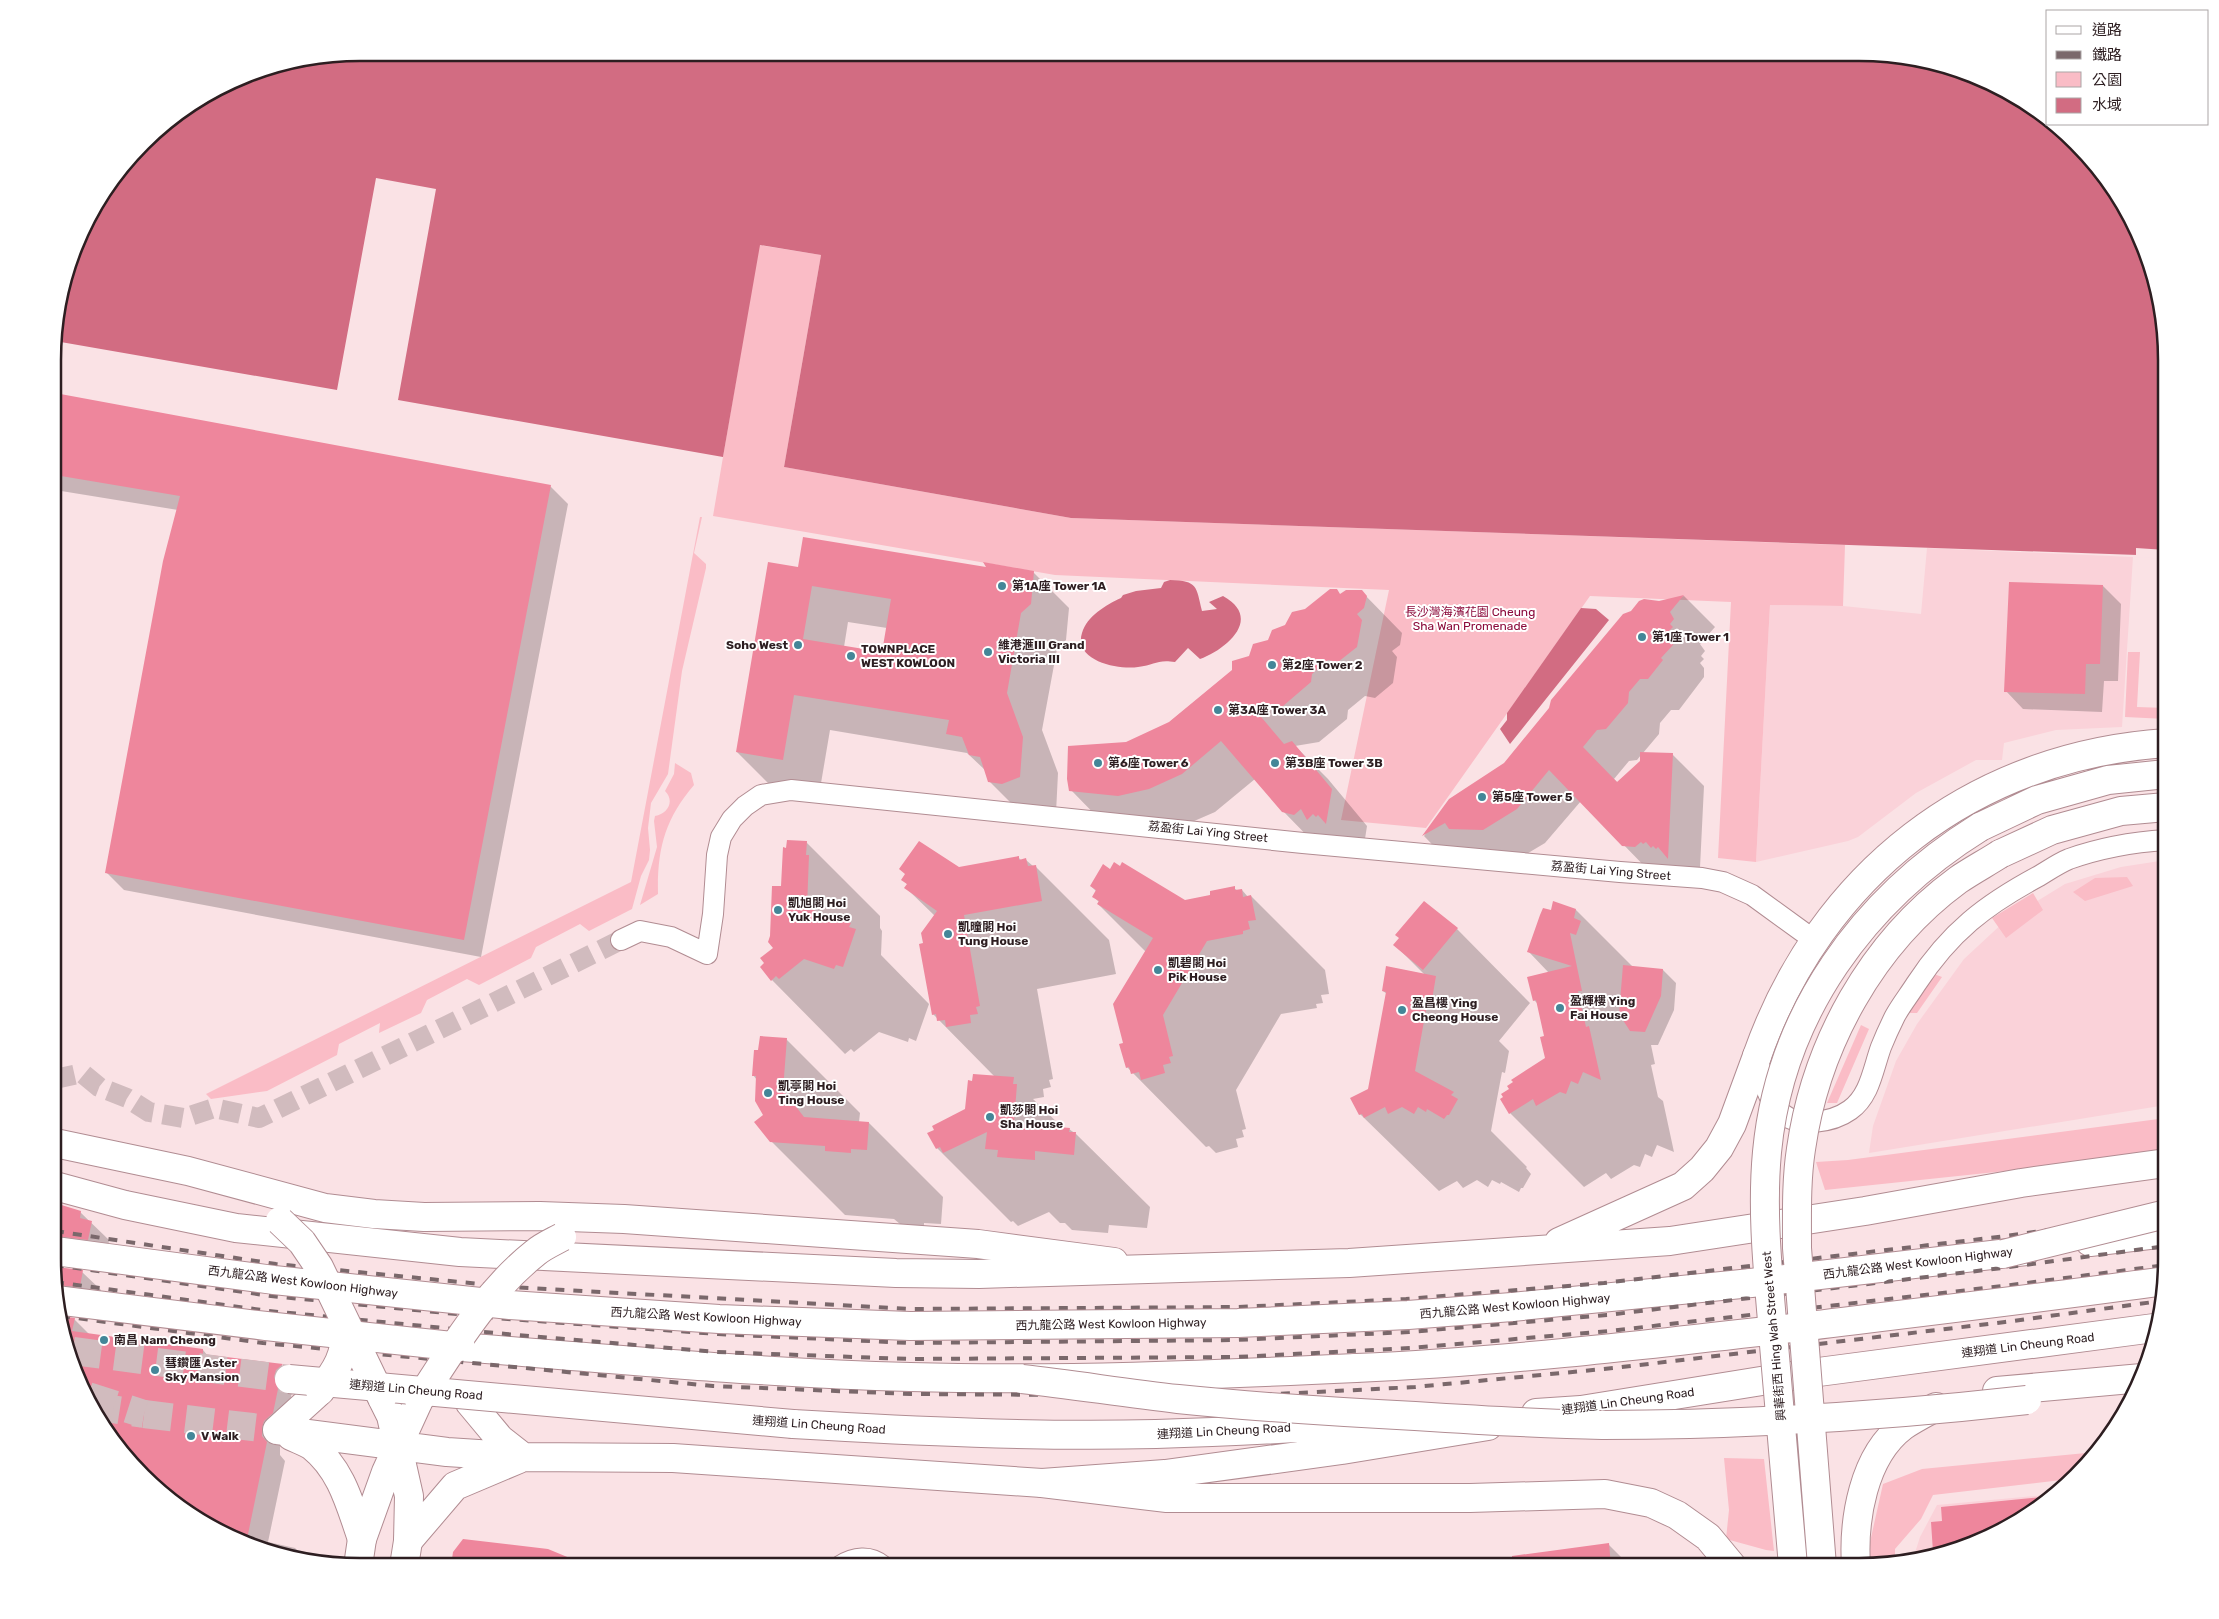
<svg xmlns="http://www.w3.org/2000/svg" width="2219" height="1619" font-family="Rubik,'Noto Sans TC',sans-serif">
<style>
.built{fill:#fad2d9}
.green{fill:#fabcc6}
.water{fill:#d26c82}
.pier{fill:#fae2e5}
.shadow{fill:#0003;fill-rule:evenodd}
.building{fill:#ee869c;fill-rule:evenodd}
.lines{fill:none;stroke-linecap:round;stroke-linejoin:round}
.street-tunnel{stroke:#d1bbbe;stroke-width:20;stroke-dasharray:20 10;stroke-linecap:butt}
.secondary-tunnel{stroke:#d1bbbe;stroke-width:28;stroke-dasharray:28 14;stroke-linecap:butt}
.primary-tunnel{stroke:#d1bbbe;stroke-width:28;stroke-dasharray:28 14;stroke-linecap:butt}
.highway-tunnel{stroke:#d1bbbe;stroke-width:28;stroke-dasharray:28 14;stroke-linecap:butt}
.street-casing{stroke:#b18c92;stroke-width:22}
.secondary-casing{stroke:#b18c92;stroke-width:30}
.primary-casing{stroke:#b18c92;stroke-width:30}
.highway-casing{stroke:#b18c92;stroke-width:30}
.street{stroke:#fff;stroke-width:20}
.secondary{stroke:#fff;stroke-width:28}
.primary{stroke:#fff;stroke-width:28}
.highway{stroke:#fff;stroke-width:28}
.rail{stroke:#7a686b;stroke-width:4;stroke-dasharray:9 9;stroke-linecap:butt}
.secondary-bridge-casing{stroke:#b18c92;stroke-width:30;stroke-linecap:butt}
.primary-bridge-casing{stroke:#b18c92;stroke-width:30;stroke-linecap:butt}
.highway-bridge-casing{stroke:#b18c92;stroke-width:30;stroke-linecap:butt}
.secondary-bridge{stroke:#fff;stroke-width:28}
.primary-bridge{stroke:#fff;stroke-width:28}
.highway-bridge{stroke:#fff;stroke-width:28}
.poi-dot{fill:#448698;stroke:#fff;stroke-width:2}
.labels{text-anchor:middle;stroke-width:4;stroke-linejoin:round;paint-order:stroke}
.poi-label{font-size:12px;font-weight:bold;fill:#2d1e21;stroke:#fff;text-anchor:start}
.park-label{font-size:12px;fill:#8b0a3b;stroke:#fff}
.street-label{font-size:12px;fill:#2d1e21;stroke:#fff}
.rim{fill:none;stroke:#2d1e21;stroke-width:2.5}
</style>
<rect width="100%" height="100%" fill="#fae2e5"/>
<path class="built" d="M1927 548 2133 557 2122 727 2056 730 2004 743 2002 760H1976L1916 793 1858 837 1848 841 1756 862 1770 605 1843 606 1921 614Z
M2166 860V1105L1869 1153 1873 1126 1896 1061 1917 1024 1964 959 2006 920 2065 884 2121 867Z
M2055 1494 2046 1503 1995 1535 1938 1556 1913 1559 1920 1537 1937 1505Z"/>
<path class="green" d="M759 245 821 255 784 467 1071 518 1845 545 1843 606 1770 605 1756 862 1718 858 1731 602 1590 596 1426 828 1341 820 1389 590 1055 575 713 516Z
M700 517H702L694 553 706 564V568L682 671 668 774 651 803 648 828 650 850 649 860 641 876 632 909 589 931 580 924 536 947 531 958 479 985 467 979 427 1000 421 1013 379 1033 380 1023 339 1044 337 1055 267 1091 211 1099 206 1094 631 882Z
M2128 652H2140L2137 707 2166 708V719L2125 717Z
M675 763 691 773 694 785C665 819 657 849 658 894L640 905 657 847 654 821 655 816C668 814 675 801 665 791L674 774Z
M2127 877 2133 886 2085 901 2073 892 2095 878Z
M2033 893 2043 910 2006 938 1992 918Z
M1934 974 1942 977 1917 1013H1906Z
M1861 1025 1869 1029 1837 1103H1827Z
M2166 1118V1154L1825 1190 1816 1162 1848 1160Z
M2096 1452 2070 1479 1933 1495 1921 1519 1895 1549V1562L1869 1565 1868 1551 1883 1484 1922 1469Z
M1724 1458 1764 1459 1774 1551 1766 1550 1726 1539 1729 1510Z"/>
<path class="water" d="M361 53H1878L1958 69 2046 116 2048 124H2054L2103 173 2135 224 2166 341V556L1071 518 784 467 821 255 760 245 723 457 398 400 436 189 376 178 337 390 55 341V321L84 224 157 129 243 76Z
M1170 580C1198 581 1196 586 1202 611L1217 609 1209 602 1223 596C1263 618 1227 649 1200 659L1188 648 1175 662C1157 659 1155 665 1138 667 1119 670 1073 661 1082 633 1087 616 1106 605 1121 598L1123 595 1136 591 1161 588 1164 582Z
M1581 608 1596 609 1609 620 1510 744 1500 729 1507 720V713Z"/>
<path class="pier" d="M2136 548 2166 550V559L2136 557Z"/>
<path class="shadow" d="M55 395 550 486 568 504 481 957 124 890 106 872 178 510 55 490Z
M799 568H988L1033 572 1069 608 1066 640 1057 649 1042 730 1058 773 1056 813 1026 818 989 781 985 770 967 753 830 730 819 795 773 788 737 752ZM848 622 887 628 883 653 844 647Z
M2103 586 2121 604 2118 681H2104L2102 712 2023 709 2006 691Z
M1362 592 1402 633 1400 645 1392 651 1397 657 1393 683 1375 698 1365 696 1348 710 1347 719 1319 742 1295 746 1328 779 1367 826 1362 858 1319 848 1283 811 1255 779 1215 812 1185 825 1107 827 1071 790 1126 743 1166 725 1306 610 1341 595Z
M1684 596 1715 627 1700 644 1705 651 1701 656 1704 659 1700 663 1704 668V677L1679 710H1671L1660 723 1659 734 1643 753 1672 754 1704 786 1699 888 1689 878 1655 877 1581 801 1545 843 1515 861 1454 867 1424 836 1450 800 1504 764 1659 603ZM1641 755V761L1618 783 1614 779 1629 761 1637 760Z
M806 842 880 916V928L882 931 881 955 929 1004 916 1041 909 1038 908 1042 879 1032 854 1052 851 1049 845 1054 772 980 788 849Z
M1018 857 1021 860H1026L1033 866H1035L1109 940 1116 974 1037 989 1053 1079 1049 1080 1051 1087 1043 1089 1044 1097 1033 1099 1063 1128 1069 1129 1076 1134 1150 1207 1147 1228 1109 1225 1108 1233 1072 1230 1065 1223H1060L1049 1212 1018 1226 1013 1221 1011 1222 937 1148 995 1077 933 1014 925 944 935 916 906 888 908 885 903 880Z
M1091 886 1184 901 1212 896 1234 888 1238 891 1242 890 1248 897 1251 896 1325 970 1329 994 1321 995 1323 1003 1316 1004 1317 1008 1281 1014 1236 1090 1246 1129 1242 1130 1244 1137 1236 1139 1238 1147 1216 1153 1209 1146 1206 1147 1127 1067 1125 1044 1146 952 1098 904 1099 902 1094 897 1097 892Z
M1554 903 1576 910 1633 967 1663 970 1676 983 1674 1010 1658 1045H1651L1655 1064 1651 1065 1658 1097 1663 1101 1674 1152 1657 1145 1652 1157 1645 1154 1640 1167 1634 1165 1611 1179 1606 1173 1584 1187 1510 1113 1547 1059 1545 1037 1538 1004 1534 1000 1549 973 1529 952 1552 912Z
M1457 929 1530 1003 1499 1041 1509 1051 1505 1073 1502 1072 1491 1131 1527 1167 1526 1168 1531 1174 1523 1188H1521L1519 1192 1501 1182 1500 1184 1492 1180 1488 1187 1477 1180 1463 1188 1457 1181 1439 1191 1360 1114 1369 1090 1387 994 1383 991 1426 976 1395 945Z
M786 1039 860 1113 859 1122 869 1123 943 1197 941 1224 924 1223V1226L900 1224 894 1219 845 1215 771 1141 757 1080 753 1075 760 1051Z
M55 1205 80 1212 109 1240 107 1257 61 1259 58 1267 82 1272 101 1290 98 1305 55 1298Z
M61 1317 74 1319 90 1335 203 1350 208 1356 282 1365 300 1383 294 1389 291 1396 295 1408 280 1446V1455L285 1461 268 1542 295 1548 305 1558 243 1543 173 1503 94 1412Z
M1944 1522 1995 1535 1939 1556 1934 1551Z
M1608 1544 1630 1566H1459V1565Z
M674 1565 684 1566H657Z"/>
<path class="building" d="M55 393 551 485 464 940 105 873 163 561 180 496 55 475Z
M803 537 986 567 983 562 1034 571 1031 604 1021 613 1007 693 1023 737 1020 777 1002 784 988 782 980 757 969 755 962 737 946 734 949 720 794 695 783 760 736 752 768 562 798 567ZM812 586 891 599 882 652 803 639Z
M2009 582 2103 585 2100 664H2086L2085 694 2004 692Z
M1330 589H1337L1340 594 1346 590H1362L1367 596 1364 608 1357 614 1362 620 1357 647 1338 662 1328 660 1312 674 1311 682 1283 706 1256 711 1284 744 1292 741 1332 789 1326 824 1318 815 1316 817 1313 814 1307 820 1301 809 1294 815 1282 812 1221 741 1182 774 1149 789 1118 796 1069 791 1067 779 1068 746 1126 742 1169 722 1232 670V661L1249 656 1253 644 1268 640 1272 630 1285 625 1292 612 1305 609Z
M1684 595 1670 612 1674 619 1670 624 1673 627 1669 631 1674 635 1673 645 1661 658 1663 660 1648 679H1640L1629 692 1628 703 1606 729 1597 730 1583 747 1617 782 1640 761V752L1673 753 1668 859 1658 847 1656 849 1653 846 1651 848 1646 842 1643 844 1641 842 1635 847 1622 846 1549 770 1517 809 1483 830 1449 829 1445 823 1422 836 1449 799 1504 763 1549 708 1551 700 1623 614 1631 611 1639 601 1644 599 1659 601Z
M787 840 807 841 806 855H809L807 908 851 923 849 927 856 929 843 967 836 965 834 969 804 959 779 979 776 976 771 981 760 967 764 963 760 958 773 948 768 942 770 936 772 886H781L783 847 786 848Z
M919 841 959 867 1019 856V860L1026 858 1028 866 1036 865 1042 901 964 915 980 1006 976 1007 978 1014 970 1015 971 1023 946 1027 945 1020 937 1021 936 1014 932 1015 919 944 923 943 921 933 937 911 904 888 907 884 901 880 905 874 899 869Z
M1114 862 1120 866 1122 862 1185 900 1210 895V891L1235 886V890L1242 889 1243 897 1251 895 1256 920 1248 921 1250 929 1243 931V934L1207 941 1163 1015 1173 1056 1169 1057 1171 1063 1163 1065 1165 1073 1141 1080 1139 1072 1131 1074 1129 1067 1126 1068 1119 1044 1123 1043 1113 1004 1153 938 1097 904 1099 901 1092 897 1096 890 1090 886 1103 864 1110 869Z
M1424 901 1458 928 1423 970 1393 945 1399 938 1395 935Z
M1553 901 1576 909 1574 918 1581 921 1576 935 1570 933 1582 991H1578L1586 1027 1589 1026 1601 1080 1583 1072 1578 1084 1571 1081 1566 1094 1560 1092 1536 1106 1533 1099 1509 1114 1500 1099 1503 1097 1501 1094 1509 1089 1507 1086 1513 1082 1511 1080 1545 1058 1540 1037 1544 1036 1536 1000 1533 1001 1527 977 1572 966 1527 952 1540 915 1543 908 1551 910Z
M1623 965 1663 969 1661 996 1645 1032 1630 1031 1619 1014Z
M1386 966 1436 976 1432 1000 1428 999 1415 1071 1454 1092 1451 1095 1458 1099 1449 1115H1447L1444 1119 1427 1109 1426 1112 1418 1107 1414 1114 1402 1107 1388 1114 1385 1107 1364 1118 1362 1114 1359 1115 1350 1098 1368 1089 1386 992 1382 991Z
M760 1036 787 1038 783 1090 804 1117 869 1122 867 1150 851 1149V1153L825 1151V1146L770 1142 754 1122 763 1115 755 1101 756 1076H752L754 1050H758Z
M973 1074 1014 1077 1013 1084H1017L1014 1123 1070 1128 1069 1132H1076L1074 1155 1035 1151V1160L997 1157 998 1150 985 1149 987 1132 943 1153 940 1147 936 1149 927 1133 934 1130 932 1126 965 1109 968 1080 972 1081Z
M55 1203 81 1211 80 1218 92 1221 88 1240 55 1236Z
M55 1267 83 1270 80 1287 55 1285Z
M61 1316 75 1318 72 1331 203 1349V1354L283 1364 276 1370 274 1377 278 1389 273 1413 264 1421 262 1428V1436L267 1442 246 1544 173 1503 94 1412Z
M2053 1496 2046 1503 1995 1535 1955 1549 1933 1552 1931 1522 1942 1521 1941 1507Z
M463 1539 548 1549 589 1566H451L453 1552Z
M1609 1543 1611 1566H1512V1556Z"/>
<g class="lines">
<path class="street-tunnel" d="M55 1079 82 1073 99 1087 127 1098 149 1112 184 1118 214 1108 259 1118 621 940"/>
<path class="secondary-tunnel" d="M92 1406 144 1414"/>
<path class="primary-tunnel" d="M144 1414 277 1430"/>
<path class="highway-tunnel" d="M73 1351 289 1379
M88 1396 144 1414"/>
<defs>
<path id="street" d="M621 940 640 931 671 937 707 954 713 914 717 855 721 837 732 819 745 806 761 795 791 790 1303 843 1620 872 1702 878 1723 882 1752 895 1814 940
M1757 1056C1765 1088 1772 1126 1814 1122 1827 1121 1839 1118 1850 1110 1870 1096 1873 1069 1881 1047 1885 1037 1890 1026 1895 1016 1901 1005 1909 995 1916 984 1950 932 1985 905 2039 876 2049 870 2059 863 2069 859 2100 848 2134 842 2166 840
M840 1566C854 1557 870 1555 883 1566"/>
<path id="secondary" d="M1980 827 2037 800 2108 780 2166 774
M2000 854 2052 830 2121 811 2166 807
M1757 1056C1821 874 1973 756 2166 743
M358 1566 362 1539
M404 1566 408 1541"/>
<path id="primary" d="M55 1143 188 1171 325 1208 374 1214 424 1217 540 1216 624 1219 978 1244 1114 1262
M382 1398 391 1416 409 1496 408 1541
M470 1403 500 1439 523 1457
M277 1430 447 1452 523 1457 673 1458 1042 1483 1167 1498H1470L1605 1494 1651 1503 1677 1515 1708 1537 1732 1566
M277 1430 320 1391
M291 1436C297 1439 306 1442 312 1446 342 1470 350 1505 362 1539
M362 1539 386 1472 419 1400
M408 1541 455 1486 519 1459"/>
<path id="highway" d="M55 1186 125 1205 236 1228 460 1252 896 1273 979 1274 1349 1263 1670 1241 1865 1211 2021 1183 2166 1163
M1559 1242 1683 1186 1702 1169 1719 1148 1732 1124 1757 1056
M2090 1242 2166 1233
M1880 1268 2026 1251
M1512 1307 1751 1283
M461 1347C611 1359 760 1373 910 1377 1059 1381 1208 1375 1356 1368
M1997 1391 2142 1378
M1536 1413 1581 1410 1811 1373 2154 1328
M793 1424C914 1431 1035 1437 1156 1434 1230 1432 1303 1428 1376 1423
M1042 1483 1165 1474 1342 1450 1488 1426
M1856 1566C1853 1520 1863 1456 1903 1426 1913 1419 1925 1413 1936 1407"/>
</defs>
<use href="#street" class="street-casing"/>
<use href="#secondary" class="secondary-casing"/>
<use href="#primary" class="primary-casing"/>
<use href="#highway" class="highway-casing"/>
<use href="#street" class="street"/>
<use href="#secondary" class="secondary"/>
<use href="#primary" class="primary"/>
<use href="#highway" class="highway"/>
<path class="rail" d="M55 1231 276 1264 511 1287 911 1309 1238 1307 1406 1299 1604 1283 1998 1237 2166 1214
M55 1265 271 1296 508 1319 718 1334 910 1343 1236 1340 1409 1332 1607 1315 2002 1268 2166 1246
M55 1282 269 1311 506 1334 717 1352 910 1359 1236 1357 1411 1348 1609 1331 2003 1286 2166 1265
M61 1316 263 1343 713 1386 911 1394 1238 1396 1415 1387 1614 1368 2005 1322 2161 1301"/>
<defs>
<path id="secondary-bridge" d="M1793 1566C1787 1493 1781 1419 1774 1345 1769 1281 1761 1216 1767 1152 1780 1013 1864 899 1980 827
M1822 1566 1797 1248C1797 1215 1796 1181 1801 1149 1816 1044 1872 943 1958 880 1971 871 1986 863 2000 854"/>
<path id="primary-bridge" d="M280 1221 302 1242 319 1267 382 1398
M320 1391C338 1368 344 1357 347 1328
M419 1400C453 1348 486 1292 535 1253 543 1246 553 1242 562 1237"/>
<path id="highway-bridge" d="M55 1251 274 1280 510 1305 719 1319 910 1326 1238 1323 1408 1315 1512 1307
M2003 1254 2166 1214
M1751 1283 1880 1268
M56 1300 266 1326 461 1347
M1356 1368C1496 1362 1636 1346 1775 1330 1906 1314 2035 1299 2165 1281
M289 1379 793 1424
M1022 1379C1074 1385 1126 1393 1178 1399 1256 1407 1336 1412 1415 1416 1477 1420 1540 1424 1602 1425 1745 1425 1885 1416 2027 1400"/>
</defs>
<use href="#secondary-bridge" class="secondary-bridge-casing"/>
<use href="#primary-bridge" class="primary-bridge-casing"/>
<use href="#highway-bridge" class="highway-bridge-casing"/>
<use href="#secondary-bridge" class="secondary-bridge"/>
<use href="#primary-bridge" class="primary-bridge"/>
<use href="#highway-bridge" class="highway-bridge"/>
</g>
<g class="poi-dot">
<circle cx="1002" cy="586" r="5"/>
<circle cx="1642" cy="637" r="5"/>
<circle cx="798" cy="645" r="5"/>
<circle cx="988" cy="652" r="5"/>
<circle cx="851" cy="656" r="5"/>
<circle cx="1272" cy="665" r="5"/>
<circle cx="1218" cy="710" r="5"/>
<circle cx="1098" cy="763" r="5"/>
<circle cx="1275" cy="763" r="5"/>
<circle cx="1482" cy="797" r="5"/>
<circle cx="778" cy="910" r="5"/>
<circle cx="948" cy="934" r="5"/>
<circle cx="1158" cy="970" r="5"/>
<circle cx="1560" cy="1008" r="5"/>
<circle cx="1402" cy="1010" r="5"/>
<circle cx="768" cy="1093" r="5"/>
<circle cx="990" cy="1117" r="5"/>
<circle cx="104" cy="1340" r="5"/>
<circle cx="155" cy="1370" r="5"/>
<circle cx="191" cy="1436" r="5"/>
</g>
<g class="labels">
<g class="poi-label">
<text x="1012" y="590">第1A座 Tower 1A</text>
<text x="1652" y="641">第1座 Tower 1</text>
<text x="788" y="649" text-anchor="end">Soho West</text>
<text x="998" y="649">維港滙III Grand<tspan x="998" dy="14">Victoria III</tspan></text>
<text x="861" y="653">TOWNPLACE<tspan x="861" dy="14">WEST KOWLOON</tspan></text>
<text x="1282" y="669">第2座 Tower 2</text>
<text x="1228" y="714">第3A座 Tower 3A</text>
<text x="1108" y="767">第6座 Tower 6</text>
<text x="1285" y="767">第3B座 Tower 3B</text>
<text x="1492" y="801">第5座 Tower 5</text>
<text x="788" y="907">凱旭閣 Hoi<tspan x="788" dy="14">Yuk House</tspan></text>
<text x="958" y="931">凱曈閣 Hoi<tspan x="958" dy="14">Tung House</tspan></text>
<text x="1168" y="967">凱碧閣 Hoi<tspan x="1168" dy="14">Pik House</tspan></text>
<text x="1570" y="1005">盈輝樓 Ying<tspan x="1570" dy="14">Fai House</tspan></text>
<text x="1412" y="1007">盈昌樓 Ying<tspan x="1412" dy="14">Cheong House</tspan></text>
<text x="778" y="1090">凱葶閣 Hoi<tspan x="778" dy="14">Ting House</tspan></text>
<text x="1000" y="1114">凱莎閣 Hoi<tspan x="1000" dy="14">Sha House</tspan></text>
<text x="114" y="1344">南昌 Nam Cheong</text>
<text x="165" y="1367">彗鑽匯 Aster<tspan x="165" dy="14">Sky Mansion</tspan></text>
<text x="201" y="1440">V Walk</text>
</g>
<g class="park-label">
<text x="1470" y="616">長沙灣海濱花園 Cheung<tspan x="1470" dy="14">Sha Wan Promenade</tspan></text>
</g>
<g class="street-label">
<text transform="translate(1208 832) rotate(6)" y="4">荔盈街 Lai Ying Street</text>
<text transform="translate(1611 871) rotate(5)" y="4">荔盈街 Lai Ying Street</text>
<text transform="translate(1918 1263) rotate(-7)" y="4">西九龍公路 West Kowloon Highway</text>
<text transform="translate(303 1282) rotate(7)" y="4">西九龍公路 West Kowloon Highway</text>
<text transform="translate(1515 1306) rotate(-5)" y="4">西九龍公路 West Kowloon Highway</text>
<text transform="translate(706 1317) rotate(3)" y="4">西九龍公路 West Kowloon Highway</text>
<text transform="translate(1111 1324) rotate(-1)" y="4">西九龍公路 West Kowloon Highway</text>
<text transform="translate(1774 1336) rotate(-95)" y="4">興華街西 Hing Wah Street West</text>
<text transform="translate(2028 1345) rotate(-7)" y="4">連翔道 Lin Cheung Road</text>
<text transform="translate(416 1390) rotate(5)" y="4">連翔道 Lin Cheung Road</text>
<text transform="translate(1628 1401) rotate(-8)" y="4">連翔道 Lin Cheung Road</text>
<text transform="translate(819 1425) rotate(4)" y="4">連翔道 Lin Cheung Road</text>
<text transform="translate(1224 1431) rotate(-3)" y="4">連翔道 Lin Cheung Road</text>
</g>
</g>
<path d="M0 0H2219V1619H0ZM360 61H1859A299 299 0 0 1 2158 360V1259A299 299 0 0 1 1859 1558H360A299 299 0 0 1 61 1259V360A299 299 0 0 1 360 61Z" fill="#fff" fill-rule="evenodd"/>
<path class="rim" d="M360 61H1859A299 299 0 0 1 2158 360V1259A299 299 0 0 1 1859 1558H360A299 299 0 0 1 61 1259V360A299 299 0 0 1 360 61Z"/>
<rect x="2046" y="10" width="162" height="115" fill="#ffffff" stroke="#aba5a6"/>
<rect x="2056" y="26" width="25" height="8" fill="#ffffff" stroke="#aba5a6"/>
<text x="2092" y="35" font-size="15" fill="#2d1e21">道路</text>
<rect x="2056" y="51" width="25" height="8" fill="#7a686b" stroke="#aba5a6"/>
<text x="2092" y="60" font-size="15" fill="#2d1e21">鐵路</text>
<rect x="2056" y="72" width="25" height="15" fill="#fabcc6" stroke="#aba5a6"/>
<text x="2092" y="85" font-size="15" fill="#2d1e21">公園</text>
<rect x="2056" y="98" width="25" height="15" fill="#d26c82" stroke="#aba5a6"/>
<text x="2092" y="110" font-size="15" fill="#2d1e21">水域</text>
</svg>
